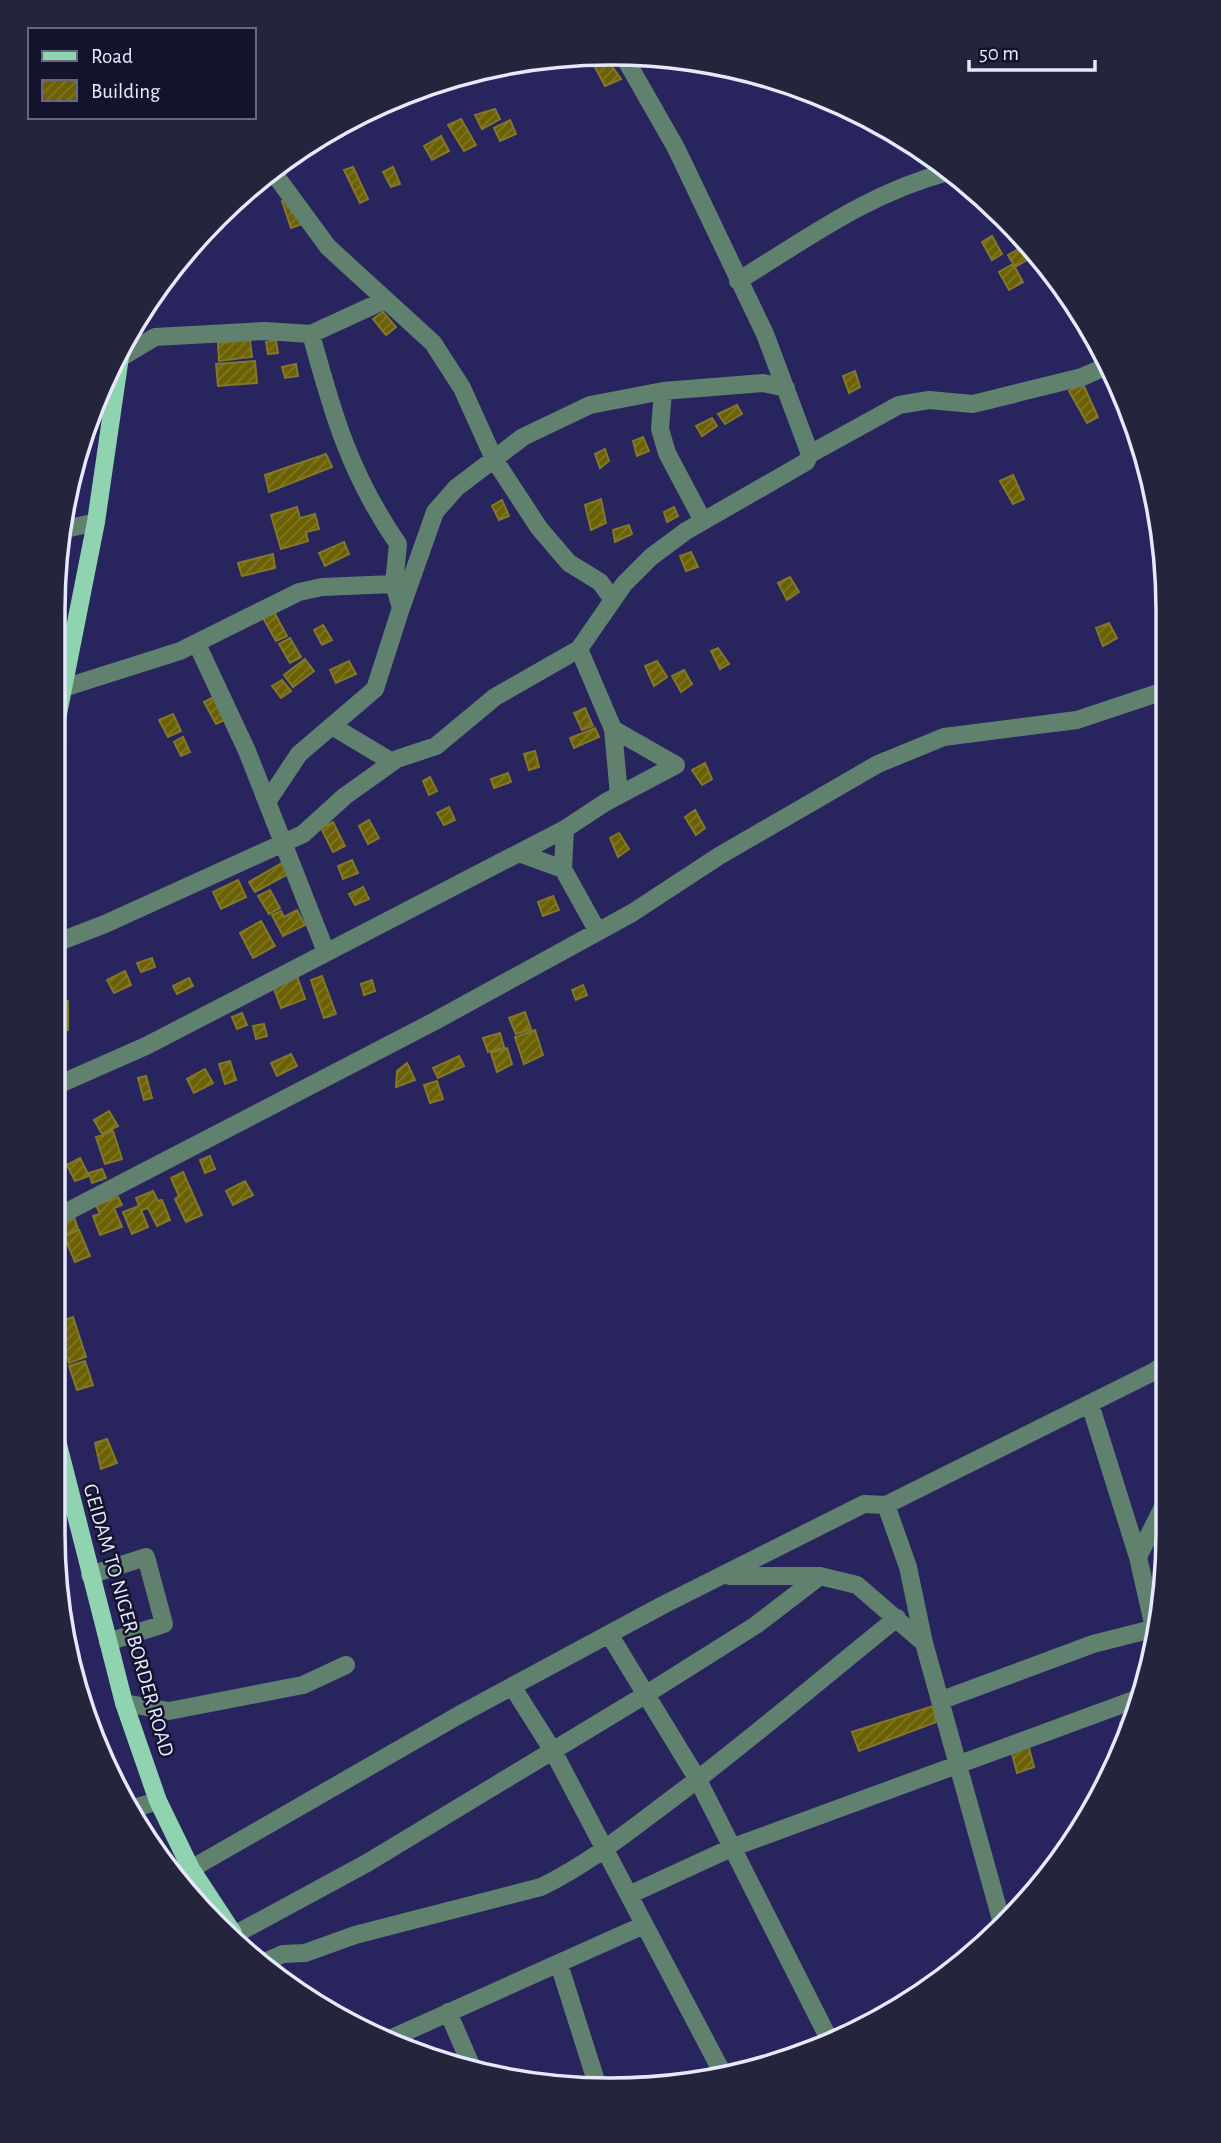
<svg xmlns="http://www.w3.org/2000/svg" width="1221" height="2143" font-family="'Alegreya Sans',sans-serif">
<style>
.building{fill:url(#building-hatch);stroke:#837828;stroke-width:2}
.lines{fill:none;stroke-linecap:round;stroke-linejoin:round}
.minor{stroke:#61816f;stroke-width:18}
.major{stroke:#8fd3b0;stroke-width:18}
.labels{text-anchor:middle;stroke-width:5;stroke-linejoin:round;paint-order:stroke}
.street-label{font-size:21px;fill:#e6e8fe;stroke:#13132c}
.rim{fill:none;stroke:#e6e8fe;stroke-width:3.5}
</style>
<defs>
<pattern id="building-hatch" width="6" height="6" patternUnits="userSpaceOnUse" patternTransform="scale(1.75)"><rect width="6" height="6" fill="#6b6002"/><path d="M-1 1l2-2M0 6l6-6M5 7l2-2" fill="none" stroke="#807728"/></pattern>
</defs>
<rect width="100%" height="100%" fill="#27245e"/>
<path class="building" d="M607 59 621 79 605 86 595 67Z
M495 109 500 119 482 129 475 115Z
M461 119 476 145 464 151 448 125Z
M510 120 516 134 500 141 494 128Z
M441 136 449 151 432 160 424 146Z
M353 167 368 199 360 203 344 170Z
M393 167 400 184 391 187 383 172Z
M290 200 302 224 291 228 282 201Z
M992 236 1002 254 992 260 982 242Z
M1022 247 1029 259 1015 267 1008 255Z
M1013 264 1023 282 1009 290 999 272Z
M383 312 396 327 386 335 373 319Z
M250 340 252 357 219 361 218 343Z
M276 340 278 353 268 354 266 342Z
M255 361 257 383 218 386 216 364Z
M296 364 298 376 285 378 282 367Z
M855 371 860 387 849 393 843 376Z
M1083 384 1098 417 1087 423 1069 391Z
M737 405 742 414 725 424 718 414Z
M712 418 717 426 702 436 696 426Z
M643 437 649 451 637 456 633 441Z
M605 449 609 461 600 468 595 454Z
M326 454 332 467 269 492 265 475Z
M1013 475 1024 499 1013 504 1000 481Z
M601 499 606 523 591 530 585 505Z
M502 500 509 516 499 520 492 506Z
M297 507 300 518 315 514 319 529 306 532 308 541 281 549 271 515Z
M674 507 678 516 667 522 664 512Z
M629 525 632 534 615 542 613 530Z
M344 542 349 554 325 566 319 553Z
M691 552 698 567 686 571 680 556Z
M273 554 275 568 242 576 238 563Z
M790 577 799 592 787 600 778 583Z
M274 612 287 636 276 641 263 618Z
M1109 623 1117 638 1103 646 1096 628Z
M323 625 332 640 322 645 314 630Z
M290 638 301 657 290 663 279 644Z
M718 648 729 664 720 669 711 651Z
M305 659 314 671 293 687 284 675Z
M349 661 356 674 336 683 330 670Z
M657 661 667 677 654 686 645 666Z
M684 670 692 684 681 692 672 676Z
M282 680 291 691 281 698 272 686Z
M218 695 225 720 216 724 204 702Z
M585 708 593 726 582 730 574 713Z
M173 714 181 731 168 737 159 720Z
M595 728 599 737 574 748 570 738Z
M183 737 190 752 181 756 174 742Z
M535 751 539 767 529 770 524 754Z
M705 763 712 779 702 785 692 770Z
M508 773 511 782 494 788 491 779Z
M430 777 437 791 429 795 423 781Z
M449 807 455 820 444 825 437 813Z
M695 810 705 828 696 835 685 817Z
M369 820 379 838 368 844 359 826Z
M333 822 345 846 333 852 321 828Z
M619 833 629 849 618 857 610 838Z
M352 860 358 873 343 879 338 866Z
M282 863 288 874 255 892 249 882Z
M238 880 246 897 221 909 213 892Z
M363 887 369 899 355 905 349 894Z
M270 890 280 908 269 914 258 896Z
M553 896 559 910 543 916 538 902Z
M297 910 305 925 283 936 272 915 281 911 284 917Z
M261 921 275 946 253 958 240 933Z
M152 958 155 967 141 972 137 963Z
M125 971 131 985 114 993 107 980Z
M296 973 305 999 281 1008 272 983Z
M322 976 336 1014 324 1018 311 980Z
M189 978 193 986 177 994 173 986Z
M372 980 375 991 364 995 361 984Z
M583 985 587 995 576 1000 572 990Z
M53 1001H68V1030L53 1031Z
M525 1012 531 1029 516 1034 509 1018Z
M242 1013 247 1025 237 1029 232 1017Z
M264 1024 267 1036 256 1039 253 1026Z
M535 1030 543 1055 524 1064 515 1037Z
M500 1033 504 1047 488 1052 483 1038Z
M507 1048 512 1064 497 1072 491 1053Z
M291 1054 297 1066 277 1076 271 1063Z
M459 1056 464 1066 438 1078 433 1068Z
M230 1061 236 1080 225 1084 219 1064Z
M407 1063 415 1080 396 1087 397 1071Z
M205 1069 213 1083 194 1093 187 1079Z
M146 1076 152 1098 144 1100 138 1078Z
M437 1081 443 1099 430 1103 424 1085Z
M109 1111 118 1126 102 1134 94 1120Z
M113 1131 122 1159 105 1164 96 1137Z
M210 1156 215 1169 205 1173 200 1160Z
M80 1158 89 1176 75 1181 67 1165Z
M102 1169 106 1178 92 1183 89 1173Z
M183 1172 202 1215 186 1222 175 1199 179 1196 171 1178Z
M245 1181 253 1195 233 1205 226 1191Z
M153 1191 158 1201 162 1200 170 1220 157 1226 148 1208 141 1210 148 1227 132 1234 123 1212 139 1206 136 1198Z
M118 1197 122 1205 114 1208 122 1227 100 1235 93 1216 100 1214 96 1205Z
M72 1211 78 1229 65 1235 59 1220Z
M79 1230 90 1256 75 1262 64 1236Z
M73 1317 86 1357 69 1363 56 1323Z
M85 1361 93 1385 77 1390 69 1366Z
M107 1439 117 1463 101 1469 95 1443Z
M933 1706 936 1722 859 1751 852 1732Z
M1136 1716V1717L1126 1740 1120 1723Z
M1028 1744 1034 1767 1017 1773 1011 1750Z"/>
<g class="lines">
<path class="minor" d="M623 55 676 148 765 334 810 454
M270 168 328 247 433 343 462 388 494 459 539 528 569 563 600 582 613 600
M738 281C808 238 868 193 948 172
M311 334 385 300
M120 358 155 337 265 331 311 334C333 415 350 474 398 544L394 584 401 608 375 689 299 754 267 802
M663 391 660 429 667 453 703 521
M61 530 96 522
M401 608 435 512 456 488 523 437 590 405 663 391 763 383 786 388
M197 644 247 751 326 952
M579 649 613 729 619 795
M54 691 180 651 299 592 322 587 394 584
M332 726 392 762
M613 729 676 765
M565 829 563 869 598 932
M519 853 563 869
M53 944 105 924 303 834 345 796 397 759 436 746 495 697 579 649 624 584 651 557 686 531 806 462 810 454 899 405 929 400 973 404 1082 377 1107 366
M53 1087 146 1046 565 829 606 802 676 765
M53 1219 435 1021 632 913 719 856 878 764 944 737 1077 720 1164 691
M1090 1404 1138 1557 1155 1632
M886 1505 908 1567 924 1643 1002 1923
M1138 1557 1167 1499
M90 1575 146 1557 164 1624 108 1642
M729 1576H820L857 1585 924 1643
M609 1634 698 1780 831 2043
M512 1686 553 1751 722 2072
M942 1700 1093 1644 1156 1628
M124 1703 169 1711 303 1685 346 1665
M134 1808 158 1801
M191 1869 459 1715 663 1605 864 1504 886 1505 1153 1372 1167 1363
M629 1895 731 1848 1142 1697
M234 1935 367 1863 645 1695 756 1625 820 1576
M264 1962 283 1954 305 1953 355 1935 541 1887C588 1864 628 1832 669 1801 747 1743 821 1679 897 1618
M559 1964 597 2084
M448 2012 474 2072
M392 2038 644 1925"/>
<path class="major" d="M53 739 96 522 122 343
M53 1425 124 1703 158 1801 191 1869 233 1933"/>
</g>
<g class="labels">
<g class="street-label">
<text transform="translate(129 1620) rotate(74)" y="7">GEIDAM TO NIGER BORDER ROAD</text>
</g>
</g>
<path d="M0 0H1221V2143H0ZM610 65H611A545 545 0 0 1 1156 610V1533A545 545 0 0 1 611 2078H610A545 545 0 0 1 65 1533V610A545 545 0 0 1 610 65Z" fill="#24243d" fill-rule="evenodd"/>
<path class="rim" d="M610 65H611A545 545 0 0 1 1156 610V1533A545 545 0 0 1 611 2078H610A545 545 0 0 1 65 1533V610A545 545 0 0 1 610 65Z"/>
<rect x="28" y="28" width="228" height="91" fill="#13132c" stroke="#676880" stroke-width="2"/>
<rect x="42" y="51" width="35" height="10" fill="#8fd3b0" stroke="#676880" stroke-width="2"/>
<text x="91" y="63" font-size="21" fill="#e6e8fe">Road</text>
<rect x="42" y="80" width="35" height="21" fill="url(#building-hatch)" stroke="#676880" stroke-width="2"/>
<text x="91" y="98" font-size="21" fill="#e6e8fe">Building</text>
<path d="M969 60v10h126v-10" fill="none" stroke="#e6e8fe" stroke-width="3.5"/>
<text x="979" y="60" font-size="21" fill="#e6e8fe" stroke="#13132c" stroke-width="5" paint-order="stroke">50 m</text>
</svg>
